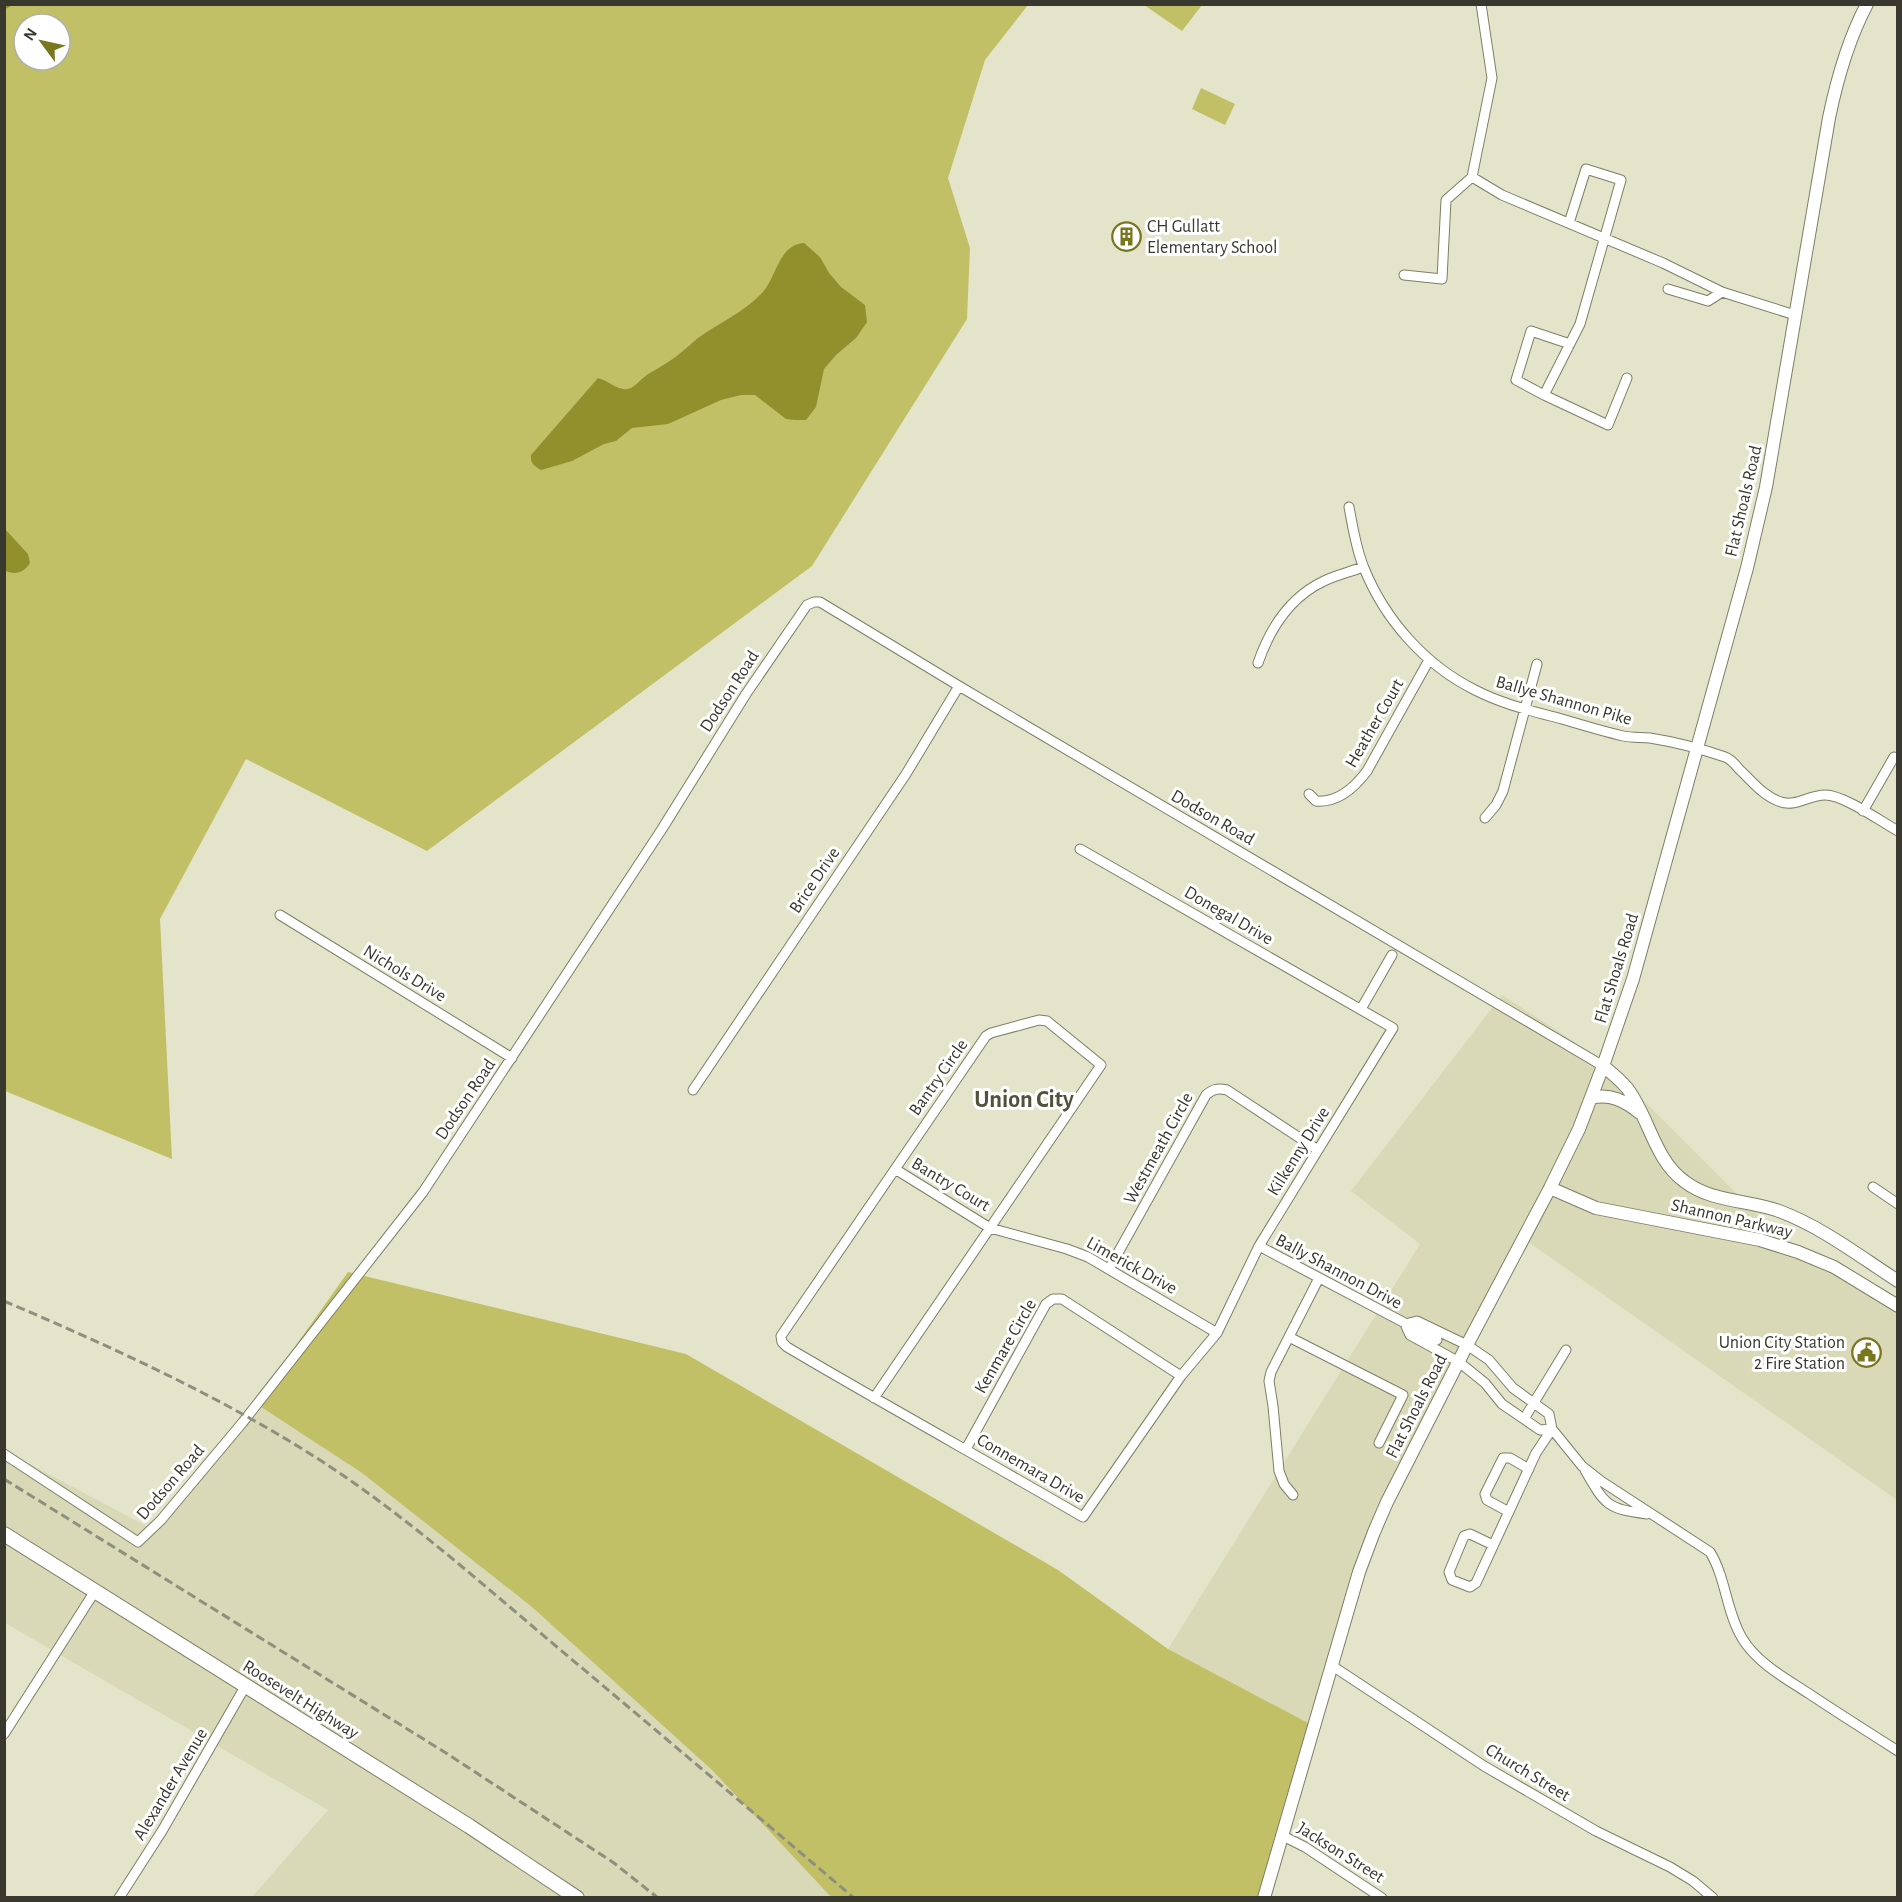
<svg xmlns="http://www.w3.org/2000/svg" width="1902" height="1902" font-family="'Alegreya Sans',sans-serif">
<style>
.built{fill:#d9d9b8}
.green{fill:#c1c067;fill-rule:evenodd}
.water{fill:#928f2d}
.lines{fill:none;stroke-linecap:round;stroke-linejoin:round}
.stream{stroke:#928f2d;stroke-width:3}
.street-casing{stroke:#7d7e66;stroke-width:11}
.secondary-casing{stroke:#7d7e66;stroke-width:14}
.primary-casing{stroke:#7d7e66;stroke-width:16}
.street{stroke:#fff;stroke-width:9}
.secondary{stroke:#fff;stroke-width:12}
.primary{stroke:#fff;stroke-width:14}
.rail{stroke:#8f8f7d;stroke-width:3;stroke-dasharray:9 4.5;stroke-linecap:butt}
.labels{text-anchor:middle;stroke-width:6;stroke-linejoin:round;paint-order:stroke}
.poi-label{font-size:18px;fill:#38382e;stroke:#fff;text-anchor:start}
.street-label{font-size:18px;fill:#38382e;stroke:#fff}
.district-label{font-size:24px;font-weight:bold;fill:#52523c;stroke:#fff}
</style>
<rect width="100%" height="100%" fill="#e3e4ca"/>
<path class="built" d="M1502 995 1604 1061 1779 1236 1897 1304V1500L1521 1237 1371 1532 1310 1724 1168 1649 1420 1244 1351 1191Z
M255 1403 362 1473 532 1607 713 1771 831 1897H252L328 1810 5 1623V1451L150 1528Z"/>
<path class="green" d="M4 5H1028L985 60 948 178 970 248 967 319 812 566 427 851 246 759 160 919 172 1159 5 1091ZM24 24H60V60H24Z
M1144 5H1202L1182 31Z
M1201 88 1235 104 1225 125 1192 109Z
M348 1272 686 1354 1058 1570 1168 1649 1310 1724 1264 1897H831L713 1771 532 1607 362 1473 255 1403Z"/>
<path class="water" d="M804 243 820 257 829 273 841 287 865 305 867 322 856 338 836 355 824 369 816 407 806 420H795L786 419 755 395H741L721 400 668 424 632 428 616 441 604 444 572 461 541 470C534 466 530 463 531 455L598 378C607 380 618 391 628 389 636 387 642 377 650 373 662 366 674 359 684 350 689 346 693 342 698 338 719 323 744 312 762 293 777 277 778 245 804 243Z
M5 529 28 554 30 563C23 573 17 575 5 571Z"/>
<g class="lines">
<path class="stream" d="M4 8 12 4"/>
<defs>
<path id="street" d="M1481 4 1492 78 1472 177 1502 195 1663 263 1722 292 1795 315
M1569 223 1586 169 1621 180 1580 324 1544 395 1608 425 1627 378
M1404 275 1442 279 1446 200 1472 177
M1668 289 1708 301 1722 292
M1544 395 1516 380 1531 331 1570 344
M1349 507C1353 528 1356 549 1364 568 1385 620 1425 665 1475 690 1502 704 1532 711 1562 719 1582 725 1602 731 1623 736 1632 738 1641 737 1650 738 1675 742 1702 749 1725 757 1731 759 1735 764 1739 769 1752 781 1764 797 1781 802 1796 807 1809 795 1825 795 1844 795 1880 821 1898 831
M1258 663C1270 628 1290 597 1324 581 1336 575 1350 572 1363 567
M1309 794 1316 801C1338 803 1355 787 1367 771L1429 660
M1863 811 1894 757
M1485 818 1496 805 1503 791 1537 664
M280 915 512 1058
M1361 1009 1392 955
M693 1090 906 774 959 686
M895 1169 990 1228 1067 1249 1088 1257 1217 1333
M1873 1187 1898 1204
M1259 1246 1437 1340
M1109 1269 1206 1095C1213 1089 1217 1088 1227 1090L1318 1150
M1417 1321 1467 1345 1489 1360 1513 1388 1549 1414 1552 1429 1540 1430 1502 1404 1485 1383 1459 1362 1410 1335 1405 1324Z
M1289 1337 1403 1395 1379 1443
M874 1398 1101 1065 1047 1021 1039 1020 991 1033 986 1036 781 1336 782 1342 787 1347C885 1405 985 1460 1083 1517L1181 1376 1217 1333 1259 1246 1393 1028 1080 849
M1524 1419 1566 1350
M966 1449 1046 1304 1053 1299H1062L1181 1376
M4 1454 138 1542 161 1520 243 1422 423 1192 662 829 746 694 807 605 814 602H820L959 686 1603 1066
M1585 1470C1605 1505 1607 1509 1647 1514
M1293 1495 1284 1484 1279 1471 1273 1406 1269 1381 1271 1372 1319 1278
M1509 1512 1487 1500 1485 1494 1503 1458H1510L1529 1469
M1493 1545 1470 1534 1464 1536 1449 1572 1452 1580 1470 1587 1476 1583 1536 1453 1552 1429 1582 1466 1601 1481 1710 1552C1726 1578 1726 1611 1742 1638 1757 1663 1785 1678 1808 1693 1838 1713 1868 1732 1898 1751
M1331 1665 1484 1766 1596 1831 1670 1867 1693 1881 1713 1898
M4 1734 95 1591
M1281 1835 1305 1847 1382 1898
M119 1898 162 1831 246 1685"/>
<path id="secondary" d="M1603 1066C1612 1073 1620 1080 1627 1088 1649 1117 1654 1159 1684 1181 1710 1202 1749 1200 1779 1211 1822 1227 1859 1256 1898 1281
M1591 1098C1610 1093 1625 1101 1640 1113
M1550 1188 1596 1208 1760 1240 1798 1252 1834 1267 1898 1306
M1264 1898 1359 1572 1374 1532 1387 1502 1467 1345 1550 1188 1579 1129 1603 1066 1633 979 1747 568 1766 487 1829 118C1837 79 1848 40 1867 4"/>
<path id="primary" d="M4 1534 469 1826 577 1898"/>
</defs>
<use href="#street" class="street-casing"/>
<use href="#secondary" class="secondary-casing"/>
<use href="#primary" class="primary-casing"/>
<use href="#street" class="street"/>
<use href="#secondary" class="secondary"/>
<use href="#primary" class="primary"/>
<path class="rail" d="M4 1301C114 1348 222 1397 323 1462 406 1516 481 1583 557 1647 656 1730 755 1814 854 1898
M4 1479 446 1753 614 1863 658 1898"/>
</g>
<defs>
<symbol id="building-ring" viewBox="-11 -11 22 22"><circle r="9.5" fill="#fff" stroke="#79771d" stroke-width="1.5"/><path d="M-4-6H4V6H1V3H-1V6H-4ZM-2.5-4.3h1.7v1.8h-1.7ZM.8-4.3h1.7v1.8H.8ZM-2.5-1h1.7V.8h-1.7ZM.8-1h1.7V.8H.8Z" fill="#79771d"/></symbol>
<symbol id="civic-ring" viewBox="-11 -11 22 22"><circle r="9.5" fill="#fff" stroke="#79771d" stroke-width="1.5"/><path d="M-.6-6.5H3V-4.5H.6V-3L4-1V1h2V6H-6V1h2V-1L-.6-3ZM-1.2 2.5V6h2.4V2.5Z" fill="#79771d"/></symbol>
</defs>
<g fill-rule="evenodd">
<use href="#building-ring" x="1110" y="220" width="33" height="33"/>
<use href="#civic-ring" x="1850" y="1336" width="33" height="33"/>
</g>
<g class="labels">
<g class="poi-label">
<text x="1147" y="232">CH Gullatt<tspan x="1147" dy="21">Elementary School</tspan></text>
<text x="1845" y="1348" text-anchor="end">Union City Station<tspan x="1845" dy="21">2 Fire Station</tspan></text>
</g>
<g class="street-label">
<text transform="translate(1743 501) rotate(-77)" y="6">Flat Shoals Road</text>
<text transform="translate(729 691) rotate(-57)" y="6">Dodson Road</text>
<text transform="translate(1564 700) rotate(16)" y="6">Ballye Shannon Pike</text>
<text transform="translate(1374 723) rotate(-60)" y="6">Heather Court</text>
<text transform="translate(1213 817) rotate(30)" y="6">Dodson Road</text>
<text transform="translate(814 880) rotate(-56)" y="6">Brice Drive</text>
<text transform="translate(1229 915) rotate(30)" y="6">Donegal Drive</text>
<text transform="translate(1616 968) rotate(-73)" y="6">Flat Shoals Road</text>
<text transform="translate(405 973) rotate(31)" y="6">Nichols Drive</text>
<text transform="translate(938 1077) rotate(-55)" y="6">Bantry Circle</text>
<text transform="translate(465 1099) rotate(-56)" y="6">Dodson Road</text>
<text transform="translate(1158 1148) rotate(-61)" y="6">Westmeath Circle</text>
<text transform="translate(1298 1151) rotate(-58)" y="6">Kilkenny Drive</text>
<text transform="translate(951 1184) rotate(31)" y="6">Bantry Court</text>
<text transform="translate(1732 1218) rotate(13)" y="6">Shannon Parkway</text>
<text transform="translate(1132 1265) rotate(29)" y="6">Limerick Drive</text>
<text transform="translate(1339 1271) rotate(28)" y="6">Bally Shannon Drive</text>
<text transform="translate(1005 1346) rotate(-60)" y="6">Kenmare Circle</text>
<text transform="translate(1416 1406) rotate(-63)" y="6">Flat Shoals Road</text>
<text transform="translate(1031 1468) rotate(30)" y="6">Connemara Drive</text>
<text transform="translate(170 1482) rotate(-49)" y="6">Dodson Road</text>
<text transform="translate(301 1699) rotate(32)" y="6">Roosevelt Highway</text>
<text transform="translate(1528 1772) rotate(31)" y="6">Church Street</text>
<text transform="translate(170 1784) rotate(-59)" y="6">Alexander Avenue</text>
<text transform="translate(1341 1852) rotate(32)" y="6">Jackson Street</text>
</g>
<g class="district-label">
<text x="1024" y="1107">Union City</text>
</g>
</g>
<rect width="1902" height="1902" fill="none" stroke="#38382e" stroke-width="12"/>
<g transform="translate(42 42) rotate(303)"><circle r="28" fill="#ffffff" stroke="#afafab" stroke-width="1.5"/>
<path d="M0-4.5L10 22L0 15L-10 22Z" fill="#79771d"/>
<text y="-9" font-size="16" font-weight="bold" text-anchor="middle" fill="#38382e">N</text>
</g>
</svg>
